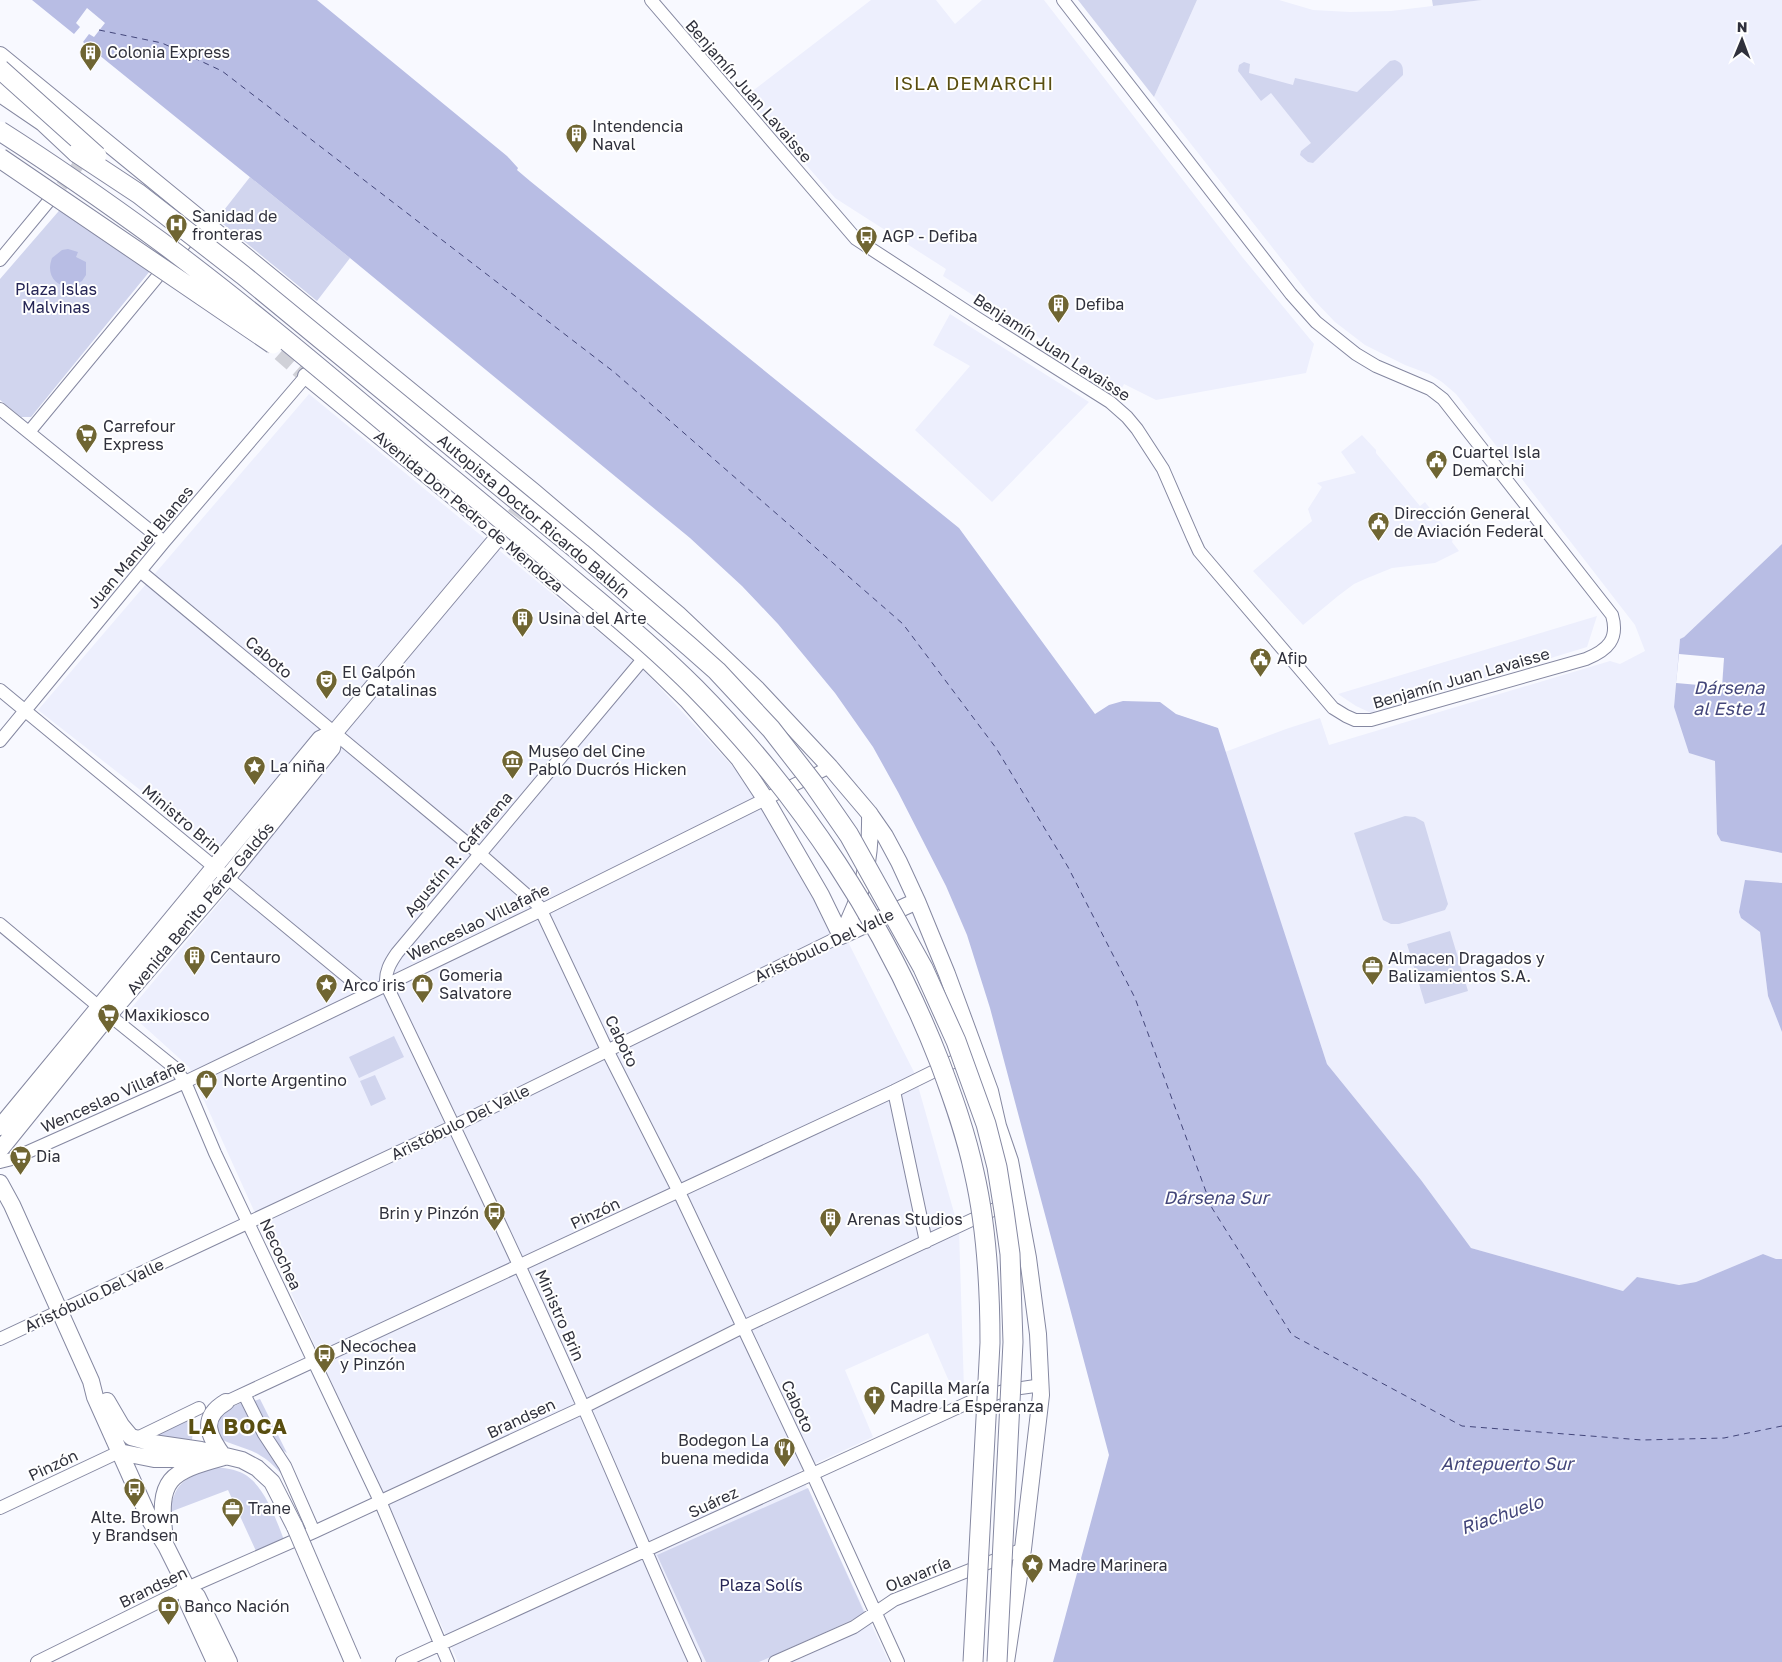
<svg xmlns="http://www.w3.org/2000/svg" width="1782" height="1662" font-family="'Golos Text',sans-serif">
<style>
.built{fill:#edeffd}
.green{fill:#d1d5ee}
.water{fill:#b8bde4}
.pier{fill:#f8f9ff}
.lines{fill:none;stroke-linecap:round;stroke-linejoin:round}
.ferry{stroke:#43467a;stroke-width:1;stroke-dasharray:6 5;stroke-linecap:butt}
.minor-tunnel{stroke:#d0d1d8;stroke-width:12;stroke-dasharray:12 6;stroke-linecap:butt}
.major-tunnel{stroke:#d0d1d8;stroke-width:16;stroke-dasharray:16 8;stroke-linecap:butt}
.minor-casing{stroke:#8588a1;stroke-width:14}
.major-casing{stroke:#8588a1;stroke-width:18}
.highway-casing{stroke:#8588a1;stroke-width:21}
.minor{stroke:#fff;stroke-width:12}
.major{stroke:#fff;stroke-width:16}
.highway{stroke:#fff;stroke-width:19}
.major-bridge-casing{stroke:#8588a1;stroke-width:18;stroke-linecap:butt}
.highway-bridge-casing{stroke:#8588a1;stroke-width:21;stroke-linecap:butt}
.major-bridge{stroke:#fff;stroke-width:16}
.highway-bridge{stroke:#fff;stroke-width:19}
.labels{text-anchor:middle;stroke-width:4;stroke-linejoin:round;paint-order:stroke}
.poi-label{font-size:16px;fill:#30313c;stroke:#fff;text-anchor:start}
.street-label{font-size:16px;fill:#30313c;stroke:#fff}
.park-label{font-size:16px;fill:#262656;stroke:#fff}
.water-label{font-size:18px;font-style:italic;fill:#43467a;stroke:#fff}
.quarter-label{font-size:19px;letter-spacing:1px;fill:#594e10;stroke:#fff}
.district-label{font-size:21px;font-weight:bold;letter-spacing:1px;fill:#594e10;stroke:#fff}
</style>
<rect width="100%" height="100%" fill="#f8f9ff"/>
<path class="built" d="M871 0H936L955 24 982 0H1044L1243 258 1314 344 1306 373 1156 400 1124 384 1121 390 943 276 946 269 835 198 746 96Z
M1197 0H1279L1313 10 1350 12 1391 11 1482 0H1782V544L1684 637 1680 639 1674 707 1715 761 1717 834 1721 841 1782 853V883L1745 880 1741 918 1760 932 1768 996 1782 1032V1259H1776L1763 1254 1696 1282 1679 1285 1637 1277 1623 1291 1471 1248 1421 1180 1327 1064 1225 752 1286 729 1320 718 1329 745 1610 661 1620 664 1645 651 1635 625 1456 394 1442 382 1429 374 1405 365 1365 345 1335 322 1312 298 1154 97Z
M950 314 1089 402 992 502 915 430 970 366 933 345Z
M309 394 640 666 760 796 847 940 914 1072 959 1230 964 1390 955 1395 928 1333 845 1370 873 1437 799 1471 889 1662H458L189 1067 128 1012 245 872 38 710Z
M1362 435 1376 450V453L1420 506 1425 502 1453 538 1452 542 1459 551 1435 563 1392 568 1365 579 1354 584 1338 596 1303 625 1253 571 1312 521 1308 509 1322 487 1317 483 1356 473 1341 452Z
M1597 616 1587 647 1371 713 1356 706 1338 694Z"/>
<path class="green" d="M1078 0H1197L1154 97Z
M1432 0H1482L1433 6Z
M1395 60C1403 63 1403 67 1403 75L1313 163 1308 162 1300 155 1301 151 1311 143 1271 93 1261 101 1238 71 1239 65 1244 62 1250 64 1249 73 1293 85 1295 78 1357 92 1390 61Z
M250 177 350 258 317 301 217 219Z
M64 205 154 266 31 417H21L0 400V279Z
M1405 816 1415 817 1424 822 1448 904 1445 910 1399 924H1391L1383 920 1354 833Z
M1450 931 1468 991 1425 1004 1407 944Z
M394 1036 404 1057 359 1078 349 1057Z
M375 1075 386 1099 371 1106 360 1081Z
M260 1399 287 1453C272 1445 261 1416 254 1401Z
M241 1403 284 1477C277 1469 270 1461 261 1456 248 1447 231 1446 218 1437L215 1420 219 1413Z
M198 1412 194 1419 192 1440 152 1437Z
M214 1467C224 1468 235 1469 244 1474 264 1485 276 1519 284 1540L256 1551 228 1490 170 1512C175 1480 187 1478 214 1467Z
M808 1488 865 1614 759 1662H706L657 1555Z"/>
<path class="water" d="M32 0H317L507 156 518 168 517 170 530 181 959 528 1095 714 1109 705 1123 701 1160 702 1176 714 1218 728 1327 1064 1421 1180 1471 1248 1623 1291 1637 1277 1679 1285 1696 1282 1763 1254 1776 1259H1782V1662H1053L1109 1455 990 1008 967 935 946 886 898 792 873 747 835 693 778 624 742 586 690 538 350 258 83 42 89 34 94 37 105 23 87 8 76 23 80 27 74 34Z
M68 249 78 252 76 257 86 262V275L82 281 70 287C54 286 46 274 52 258L62 250Z
M1782 544V853L1721 841 1717 834 1715 761 1689 753 1674 707 1680 639 1684 637Z
M1745 880 1782 883V1032L1768 996 1760 932 1741 918 1739 912Z"/>
<path class="pier" d="M1679 654 1724 658 1722 687 1676 683Z"/>
<g class="lines">
<path class="ferry" d="M99 30 162 43 222 71 614 372 903 624 996 748 1068 867 1135 998 1212 1208 1292 1335 1462 1426 1642 1440 1724 1438 1782 1426"/>
<path class="minor-tunnel" d="M50 200 89 152"/>
<path class="major-tunnel" d="M262 337 306 376
M500 535 530 495"/>
<defs>
<path id="minor" d="M651 0 856 239 977 318 1110 402 1127 417 1137 429 1163 469 1193 538 1199 551 1210 564 1333 708 1346 716 1355 720H1371L1586 659C1608 650 1619 639 1612 615L1443 399 1430 389 1376 366 1356 354 1316 322 1291 294 1063 0
M0 260 48 202
M0 409 164 542
M29 432 196 230
M140 571 480 854 539 906 607 1050 679 1192 812 1473 898 1662
M644 658 397 953C390 963 385 972 386 984 453 1124 520 1264 583 1406 621 1491 656 1577 695 1662
M0 690 367 993
M0 741 164 542 306 376
M0 924 98 1006 175 1068 185 1082 215 1153 380 1501 448 1662
M894 1091 926 1242
M0 1162 12 1159 185 1082 542 910 830 767
M0 1339 454 1126 841 936
M244 1394 264 1434 285 1466 314 1532
M226 1402 894 1091 969 1054
M135 1439 199 1408
M0 1508 119 1452
M37 1662 187 1588 314 1532 584 1407 743 1327 1008 1203
M402 1662 972 1401 1007 1390 1042 1385
M775 1662 854 1627 894 1600 1023 1549"/>
<path id="major" d="M0 55 533 491 678 614 756 688 830 767 869 813 885 836 899 862 917 901 947 974 990 1091 998 1126 1010 1161 1028 1258 1038 1334 1041 1395 1023 1549 1006 1662
M306 376 500 535 644 658 687 700 739 759 766 800 821 895 841 936
M841 936C863 895 871 861 870 814
M841 936 917 901
M0 1127 320 739 335 732 500 535
M0 1150 109 1015 227 878 332 748 335 732
M0 1183 12 1205 91 1381 95 1397 151 1522 166 1546 187 1588 197 1596 229 1662
M107 1401 121 1425 131 1437 153 1443 201 1450 242 1460 257 1468 272 1482 295 1527
M119 1452 154 1459H199
M224 1457C209 1437 199 1418 226 1402
M165 1539C157 1478 169 1472 224 1457
M187 1588V1601L215 1662"/>
<path id="highway" d="M0 92 44 122 77 153"/>
</defs>
<use href="#minor" class="minor-casing"/>
<use href="#major" class="major-casing"/>
<use href="#highway" class="highway-casing"/>
<use href="#minor" class="minor"/>
<use href="#major" class="major"/>
<use href="#highway" class="highway"/>
<defs>
<path id="major-bridge" d="M295 1527 353 1662"/>
<path id="highway-bridge" d="M0 69 97 156
M0 131C55 166 109 204 161 242 251 309 336 382 422 454 475 497 527 541 579 585 619 618 659 652 695 688 800 794 886 924 940 1063 953 1098 966 1134 974 1172 987 1228 990 1285 990 1343L973 1662
M77 153 139 194 243 275 581 553 690 647 717 671 771 729 813 783 849 835 923 968 956 1041 986 1124 997 1167 1004 1211 1010 1254 1013 1342 997 1662
M0 158 273 344"/>
</defs>
<use href="#major-bridge" class="major-bridge-casing"/>
<use href="#highway-bridge" class="highway-bridge-casing"/>
<use href="#major-bridge" class="major-bridge"/>
<use href="#highway-bridge" class="highway-bridge"/>
</g>
<defs>
<symbol id="building-pin" viewBox="-11 -11 22 30"><path d="M0 17L-7.5 6A9.5 9.5 0 1 1 7.5 6Z" fill="#6f6532" stroke="#fff"/><path d="M-4-6H4V6H1V3H-1V6H-4ZM-2.5-4.3h1.7v1.8h-1.7ZM.8-4.3h1.7v1.8H.8ZM-2.5-1h1.7V.8h-1.7ZM.8-1h1.7V.8H.8Z" fill="#fff"/></symbol>
<symbol id="hospital-pin" viewBox="-11 -11 22 30"><path d="M0 17L-7.5 6A9.5 9.5 0 1 1 7.5 6Z" fill="#6f6532" stroke="#fff"/><path d="M-5-5h3v3.5h4V-5h3V5h-3V1.5h-4V5h-3Z" fill="#fff"/></symbol>
<symbol id="bus-pin" viewBox="-11 -11 22 30"><path d="M0 17L-7.5 6A9.5 9.5 0 1 1 7.5 6Z" fill="#6f6532" stroke="#fff"/><path d="M-5-6H5V4H4V6H2V4H-2V6H-4V4H-5ZM-3.5-4V0h7V-4ZM-3.5 1.2v1.5H-2V1.2ZM2 1.2v1.5H3.5V1.2Z" fill="#fff"/></symbol>
<symbol id="supermarket-pin" viewBox="-11 -11 22 30"><path d="M0 17L-7.5 6A9.5 9.5 0 1 1 7.5 6Z" fill="#6f6532" stroke="#fff"/><path d="M-6-5.5h2.5l.6 2H6L4.5 2H-2.5L-4.4-4H-6ZM-1.5 3.2a1.3 1.3 0 1 0 .1 0ZM3 3.2a1.3 1.3 0 1 0 .1 0Z" fill="#fff"/></symbol>
<symbol id="civic-pin" viewBox="-11 -11 22 30"><path d="M0 17L-7.5 6A9.5 9.5 0 1 1 7.5 6Z" fill="#6f6532" stroke="#fff"/><path d="M-.6-6.5H3V-4.5H.6V-3L4-1V1h2V6H-6V1h2V-1L-.6-3ZM-1.2 2.5V6h2.4V2.5Z" fill="#fff"/></symbol>
<symbol id="theatre-pin" viewBox="-11 -11 22 30"><path d="M0 17L-7.5 6A9.5 9.5 0 1 1 7.5 6Z" fill="#6f6532" stroke="#fff"/><path d="M-5-5.5Q0-4 5-5.5V0Q5 5 0 6Q-5 5-5 0ZM-3.3-2.5H-1v1.5H-3.3ZM1-2.5H3.3v1.5H1ZM-2.8 1Q0 5.5 2.8 1Z" fill="#fff"/></symbol>
<symbol id="museum-pin" viewBox="-11 -11 22 30"><path d="M0 17L-7.5 6A9.5 9.5 0 1 1 7.5 6Z" fill="#6f6532" stroke="#fff"/><path d="M0-6L6-3V-2H-6V-3ZM-5-1h2V3h-2ZM-1-1h2V3h-2ZM3-1h2V3H3ZM-6 4H6V6H-6Z" fill="#fff"/></symbol>
<symbol id="sight-pin" viewBox="-11 -11 22 30"><path d="M0 17L-7.5 6A9.5 9.5 0 1 1 7.5 6Z" fill="#6f6532" stroke="#fff"/><path d="M0-6L1.8-2.2L6-1.7L2.9 1.2L3.7 5.4L0 3.3L-3.7 5.4L-2.9 1.2L-6-1.7L-1.8-2.2Z" fill="#fff"/></symbol>
<symbol id="office-pin" viewBox="-11 -11 22 30"><path d="M0 17L-7.5 6A9.5 9.5 0 1 1 7.5 6Z" fill="#6f6532" stroke="#fff"/><path d="M-6-3h4V-5.5h4V-3h4V5H-6ZM-1-4.5V-3h2v-1.5ZM-6 0V1H6V0Z" fill="#fff"/></symbol>
<symbol id="shop-pin" viewBox="-11 -11 22 30"><path d="M0 17L-7.5 6A9.5 9.5 0 1 1 7.5 6Z" fill="#6f6532" stroke="#fff"/><path d="M-5-2.5h2.3a2.7 3.5 0 0 1 5.4 0H5L5.5 6h-11ZM-1.5-2.5h3a1.5 2.3 0 0 0-3 0Z" fill="#fff"/></symbol>
<symbol id="church-pin" viewBox="-11 -11 22 30"><path d="M0 17L-7.5 6A9.5 9.5 0 1 1 7.5 6Z" fill="#6f6532" stroke="#fff"/><path d="M-1.2-6h2.4v3.5h3.3v2.4h-3.3V6h-2.4V-.1h-3.3v-2.4h3.3Z" fill="#fff"/></symbol>
<symbol id="restaurant-pin" viewBox="-11 -11 22 30"><path d="M0 17L-7.5 6A9.5 9.5 0 1 1 7.5 6Z" fill="#6f6532" stroke="#fff"/><path d="M-5-6h1v4h1v-4h1v4h1v-4h1v5L-1.5 .5V6h-2V.5L-5-1ZM5-6V6H3V1.5H1.5Q1.5-4 5-6Z" fill="#fff"/></symbol>
<symbol id="bank-pin" viewBox="-11 -11 22 30"><path d="M0 17L-7.5 6A9.5 9.5 0 1 1 7.5 6Z" fill="#6f6532" stroke="#fff"/><path d="M-6-4H6V4H-6ZM0-2.3a2.3 2.3 0 1 0 0 4.6a2.3 2.3 0 1 0 0-4.6Z" fill="#fff"/></symbol>
</defs>
<g fill-rule="evenodd">
<use href="#building-pin" x="78" y="40" width="25" height="34"/>
<use href="#building-pin" x="564" y="122" width="25" height="34"/>
<use href="#hospital-pin" x="164" y="212" width="25" height="34"/>
<use href="#bus-pin" x="854" y="224" width="25" height="34"/>
<use href="#building-pin" x="1046" y="292" width="25" height="34"/>
<use href="#supermarket-pin" x="74" y="422" width="25" height="34"/>
<use href="#civic-pin" x="1424" y="448" width="25" height="34"/>
<use href="#civic-pin" x="1366" y="510" width="25" height="34"/>
<use href="#building-pin" x="510" y="606" width="25" height="34"/>
<use href="#civic-pin" x="1248" y="646" width="25" height="34"/>
<use href="#theatre-pin" x="314" y="668" width="25" height="34"/>
<use href="#museum-pin" x="500" y="748" width="25" height="34"/>
<use href="#sight-pin" x="242" y="754" width="25" height="34"/>
<use href="#building-pin" x="182" y="944" width="25" height="34"/>
<use href="#office-pin" x="1360" y="954" width="25" height="34"/>
<use href="#shop-pin" x="410" y="972" width="25" height="34"/>
<use href="#sight-pin" x="314" y="972" width="25" height="34"/>
<use href="#supermarket-pin" x="96" y="1002" width="25" height="34"/>
<use href="#shop-pin" x="194" y="1068" width="25" height="34"/>
<use href="#supermarket-pin" x="8" y="1144" width="25" height="34"/>
<use href="#bus-pin" x="482" y="1200" width="25" height="34"/>
<use href="#building-pin" x="818" y="1206" width="25" height="34"/>
<use href="#bus-pin" x="312" y="1342" width="25" height="34"/>
<use href="#church-pin" x="862" y="1384" width="25" height="34"/>
<use href="#restaurant-pin" x="772" y="1436" width="25" height="34"/>
<use href="#bus-pin" x="122" y="1476" width="25" height="34"/>
<use href="#office-pin" x="220" y="1496" width="25" height="34"/>
<use href="#sight-pin" x="1020" y="1552" width="25" height="34"/>
<use href="#bank-pin" x="156" y="1594" width="25" height="34"/>
</g>
<g class="labels">
<g class="poi-label">
<text x="107" y="58">Colonia Express</text>
<text x="592" y="132">Intendencia<tspan x="592" dy="18">Naval</tspan></text>
<text x="192" y="222">Sanidad de<tspan x="192" dy="18">fronteras</tspan></text>
<text x="882" y="242">AGP - Defiba</text>
<text x="1075" y="310">Defiba</text>
<text x="103" y="432">Carrefour<tspan x="103" dy="18">Express</tspan></text>
<text x="1452" y="458">Cuartel Isla<tspan x="1452" dy="18">Demarchi</tspan></text>
<text x="1394" y="519">Dirección General<tspan x="1394" dy="18">de Aviación Federal</tspan></text>
<text x="538" y="624">Usina del Arte</text>
<text x="1277" y="664">Afip</text>
<text x="342" y="678">El Galpón<tspan x="342" dy="18">de Catalinas</tspan></text>
<text x="528" y="757">Museo del Cine<tspan x="528" dy="18">Pablo Ducrós Hicken</tspan></text>
<text x="270" y="772">La niña</text>
<text x="210" y="963">Centauro</text>
<text x="1388" y="964">Almacen Dragados y<tspan x="1388" dy="18">Balizamientos S.A.</tspan></text>
<text x="439" y="981">Gomeria<tspan x="439" dy="18">Salvatore</tspan></text>
<text x="343" y="991">Arco iris</text>
<text x="124" y="1021">Maxikiosco</text>
<text x="223" y="1086">Norte Argentino</text>
<text x="36" y="1162">Dia</text>
<text x="479" y="1219" text-anchor="end">Brin y Pinzón</text>
<text x="847" y="1225">Arenas Studios</text>
<text x="340" y="1352">Necochea<tspan x="340" dy="18">y Pinzón</tspan></text>
<text x="890" y="1394">Capilla María<tspan x="890" dy="18">Madre La Esperanza</tspan></text>
<text x="769" y="1446" text-anchor="end">Bodegon La<tspan x="769" dy="18">buena medida</tspan></text>
<text x="248" y="1514">Trane</text>
<text x="135" y="1523" text-anchor="middle">Alte. Brown<tspan x="135" dy="18">y Brandsen</tspan></text>
<text x="1048" y="1571">Madre Marinera</text>
<text x="184" y="1612">Banco Nación</text>
</g>
<g class="street-label">
<text transform="translate(749 91) rotate(49)" y="6">Benjamín Juan Lavaisse</text>
<text transform="translate(1052 347) rotate(33)" y="6">Benjamín Juan Lavaisse</text>
<text transform="translate(469 511) rotate(40)" y="6">Avenida Don Pedro de Mendoza</text>
<text transform="translate(534 516) rotate(40)" y="6">Autopista Doctor Ricardo Balbín</text>
<text transform="translate(140 547) rotate(-50)" y="6">Juan Manuel Blanes</text>
<text transform="translate(269 657) rotate(40)" y="6">Caboto</text>
<text transform="translate(1461 678) rotate(-16)" y="6">Benjamín Juan Lavaisse</text>
<text transform="translate(182 819) rotate(40)" y="6">Ministro Brin</text>
<text transform="translate(458 854) rotate(-50)" y="6">Agustín R. Caffarena</text>
<text transform="translate(200 908) rotate(-50)" y="6">Avenida Benito Pérez Galdós</text>
<text transform="translate(478 922) rotate(-26)" y="6">Wenceslao Villafañe</text>
<text transform="translate(824 945) rotate(-25)" y="6">Aristóbulo Del Valle</text>
<text transform="translate(622 1041) rotate(64)" y="6">Caboto</text>
<text transform="translate(113 1096) rotate(-24)" y="6">Wenceslao Villafañe</text>
<text transform="translate(460 1122) rotate(-26)" y="6">Aristóbulo Del Valle</text>
<text transform="translate(595 1213) rotate(-25)" y="6">Pinzón</text>
<text transform="translate(281 1254) rotate(65)" y="6">Necochea</text>
<text transform="translate(94 1295) rotate(-25)" y="6">Aristóbulo Del Valle</text>
<text transform="translate(560 1315) rotate(66)" y="6">Ministro Brin</text>
<text transform="translate(798 1406) rotate(65)" y="6">Caboto</text>
<text transform="translate(521 1418) rotate(-25)" y="6">Brandsen</text>
<text transform="translate(53 1465) rotate(-25)" y="6">Pinzón</text>
<text transform="translate(713 1502) rotate(-25)" y="6">Suárez</text>
<text transform="translate(918 1574) rotate(-22)" y="6">Olavarría</text>
<text transform="translate(153 1587) rotate(-26)" y="6">Brandsen</text>
</g>
<g class="park-label">
<text x="56" y="295">Plaza Islas<tspan x="56" dy="18">Malvinas</tspan></text>
<text x="761" y="1591">Plaza Solís</text>
</g>
<g class="water-label">
<text x="1729" y="694">Dársena<tspan x="1729" dy="21">al Este 1</tspan></text>
<text x="1216" y="1204">Dársena Sur</text>
<text x="1507" y="1470">Antepuerto Sur</text>
<text transform="translate(1502 1515) rotate(-19)" y="6">Riachuelo</text>
</g>
<g class="quarter-label">
<text x="974" y="90">ISLA DEMARCHI</text>
</g>
<g class="district-label">
<text x="238" y="1434">LA BOCA</text>
</g>
</g>
<g transform="translate(1742 40) rotate(1)" stroke="#ffffff" stroke-width="4" paint-order="stroke">
<path d="M0-4L9 19L0 12L-9 19Z" fill="#30313c"/>
<text y="-8" font-size="14" font-weight="bold" text-anchor="middle" fill="#30313c">N</text>
</g>
</svg>
